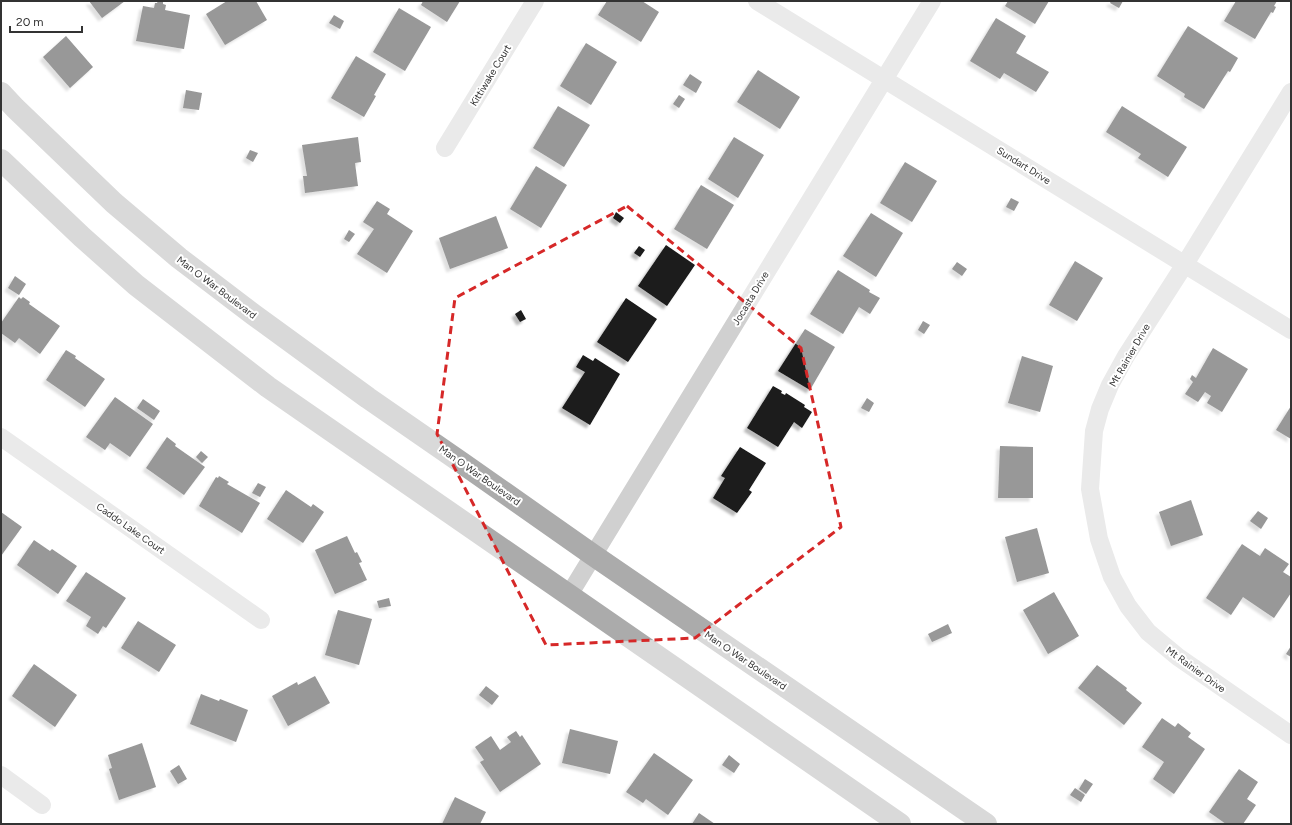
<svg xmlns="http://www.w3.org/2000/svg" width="1292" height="825" font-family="Figtree,sans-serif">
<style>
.building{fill:#1a1a1a;filter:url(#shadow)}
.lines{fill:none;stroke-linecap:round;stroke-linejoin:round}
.minor{stroke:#d0d0d0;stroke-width:18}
.primary{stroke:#ababab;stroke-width:22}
.marked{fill:none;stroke:#d62828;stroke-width:3;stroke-dasharray:8 5;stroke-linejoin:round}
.labels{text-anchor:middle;stroke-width:4;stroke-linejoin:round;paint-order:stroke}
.street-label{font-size:10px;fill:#333;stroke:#fff}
</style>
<defs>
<filter id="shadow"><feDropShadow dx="-3.5" dy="3.5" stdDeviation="1" flood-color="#0004"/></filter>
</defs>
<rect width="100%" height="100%" fill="#fff"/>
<path class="building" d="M89 1H125L102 18Z
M158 1H163V4L166 5 165 10 190 15 184 49 136 41 143 6 154 8 155 3H157Z
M227 1H256L267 20 225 45 206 14Z
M423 1H460L447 22 421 5Z
M607 1H642L659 12 641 42 598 15Z
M1008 1H1049L1035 24 1005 6Z
M1111 1H1123L1119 8 1110 3Z
M1236 1H1277L1274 6 1276 7 1273 13 1271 12 1255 39 1224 21Z
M399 8 431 27 405 71 373 52Z
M334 15 344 21 340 29 329 23Z
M996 18 1026 36 1016 53 1049 72 1036 92 1004 73 1000 79 970 61Z
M1188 26 1238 58 1230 72 1228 71 1204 109 1184 97 1185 94 1157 76Z
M66 36 93 67 70 88 43 57Z
M586 43 617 62 591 105 560 86Z
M356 56 386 74 374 95 376 96 364 117 331 98Z
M758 70 800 97 780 129 737 102Z
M690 74 702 82 696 93 683 85Z
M186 90 202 93 199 110 183 108Z
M679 95 685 99 679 108 673 104Z
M558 106 590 125 564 167 533 148Z
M1122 106 1187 147 1168 177 1138 158 1141 154 1106 132Z
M358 137 361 162 355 163 358 186 305 193 303 176H307L302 145Z
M734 137 764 155 738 198 708 179Z
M250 150 258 153 253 162 246 158Z
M905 162 937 181 912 222 880 203Z
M536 166 567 185 541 228 510 209Z
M701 185 734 205 707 249 674 229Z
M1011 198 1019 202 1014 211 1006 207Z
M377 201 390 209 387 214 413 231 387 273 357 254 374 229 363 222Z
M616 212 624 218 620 223 613 218Z
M871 213 903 233 876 277 843 256Z
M496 216 508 248 450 269 439 238Z
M349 230 355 234 349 242 344 239Z
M666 245 695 265 667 306 638 286Z
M639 246 645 250 640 257 634 253Z
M1075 261 1103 278 1077 321 1049 305Z
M957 262 967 269 962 276 952 269Z
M838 270 870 290 869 292 880 298 870 314 859 307 843 334 810 314Z
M15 276 26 284 19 295 8 288Z
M19 297 21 299 23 297 30 302 29 304 60 326 40 354 19 338 15 343 1 333V323Z
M626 298 657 319 628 362 597 342Z
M521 310 526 319 520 322 515 314Z
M923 321 930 325 924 334 918 330Z
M805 329 835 347 810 390 778 371Z
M1213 348 1248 369 1222 412 1207 403 1211 396 1205 392 1198 402 1185 394 1193 382 1190 379 1192 375 1196 378Z
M66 350 76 356 75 358 105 379 85 407 46 380Z
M583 355 593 361 595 358 620 374 590 425 562 408 585 372 576 367Z
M1022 356 1053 366 1040 412 1008 403Z
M773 386 782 391 781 393 785 395 786 393 805 405 804 407 812 412 802 428 794 422 778 447 747 428Z
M115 397 153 424 130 457 110 443 105 450 86 437Z
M867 398 874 403 869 412 861 408Z
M143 399 160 411 154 420 137 408Z
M1291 406V439L1276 430Z
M167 437 176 444 175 446 205 467 184 495 146 468Z
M1000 446 1033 447V498H998Z
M740 447 766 463 749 490 752 492 737 513 713 498 725 478 721 476Z
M201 451 208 457 202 463 196 457Z
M219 476 229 482 227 484 260 503 242 533 199 506 216 477 218 478Z
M258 483 266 487 260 497 252 493Z
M286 490 311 507 313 504 324 512 303 543 267 519Z
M1191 500 1203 535 1171 546 1159 512Z
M1258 511 1268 518 1261 529 1250 521Z
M1 512 22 527 1 556Z
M1037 528 1049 573 1017 582 1005 537Z
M347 536 355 553 357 552 362 562 359 563 367 580 335 594 315 550Z
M34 540 50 551 52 549 77 566 58 594 17 565Z
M1242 544 1260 556 1265 548 1289 564 1283 572 1291 577V593L1274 618 1243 597 1231 615 1206 598Z
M86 572 126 598 106 628 103 626 98 634 86 626 91 617 66 601Z
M1054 592 1079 636 1048 654 1023 610Z
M389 598 391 606 379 608 377 601Z
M338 610 372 619 359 665 325 655Z
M138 621 176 645 159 672 121 648Z
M948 624 952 633 932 642 928 634Z
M1291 646V657L1286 654Z
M34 664 77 695 55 727 12 696Z
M1097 665 1127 688 1126 690 1142 703 1124 725 1078 688Z
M315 676 330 703 288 726 272 696 297 682 298 685Z
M486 686 499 696 492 705 479 695Z
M201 694 219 701 220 699 248 710 236 742 190 724Z
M1162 718 1175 727 1178 723 1191 733 1188 737 1205 749 1174 794 1153 779 1164 762 1142 747Z
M570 729 618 741 610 774 562 763Z
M516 731 520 737 522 735 541 764 500 792 480 762 484 760 475 747 491 736 500 750 511 742 507 737Z
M142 743 156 787 119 800 109 769 112 768 108 755Z
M654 753 693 780 668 815 646 799 643 803 626 792Z
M729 755 740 764 734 773 722 765Z
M179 765 187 779 178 784 170 771Z
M1239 769 1258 782 1247 799 1256 805 1243 824H1226L1209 812Z
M1085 779 1093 784 1086 794 1079 789Z
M1075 788 1085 795 1081 802 1070 795Z
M455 797 486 812 480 824H442Z
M699 813 715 824H692Z"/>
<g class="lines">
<path class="minor" d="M757 1 1291 330
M1291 92 1185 264 1126 356 1110 385 1100 409 1094 431 1090 489 1099 539 1112 577 1128 606 1148 632 1178 657 1291 735
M445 148 535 1
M1 437 261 620
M569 595 932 1
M1 775 42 805"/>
<path class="primary" d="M1 93 15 108 114 203 179 258 254 315 368 398 462 463 593 555 986 824
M1 160 82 237 136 285 268 387 900 824"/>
</g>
<path d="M0 0H1292V825H0ZM627 206 801 348 841 527 695 638 546 645 437 434 455 298Z" fill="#fff" fill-opacity=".55" fill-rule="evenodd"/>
<path class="marked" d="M627 206 801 348 841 527 695 638 546 645 437 434 455 298Z"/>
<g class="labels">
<g class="street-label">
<text transform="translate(490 75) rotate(-59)" y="4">Kittiwake Court</text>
<text transform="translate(1024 165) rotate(32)" y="4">Sundart Drive</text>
<text transform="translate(217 287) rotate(37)" y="4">Man O War Boulevard</text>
<text transform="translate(750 298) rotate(-59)" y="4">Jocasta Drive</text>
<text transform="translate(1129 355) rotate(-60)" y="4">Mt Rainier Drive</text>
<text transform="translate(480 475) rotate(35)" y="4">Man O War Boulevard</text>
<text transform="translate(131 528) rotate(35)" y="4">Caddo Lake Court</text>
<text transform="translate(746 660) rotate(34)" y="4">Man O War Boulevard</text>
<text transform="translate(1196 669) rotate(36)" y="4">Mt Rainier Drive</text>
</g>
</g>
<rect width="1292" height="825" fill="none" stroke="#333333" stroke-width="4"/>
<path d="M10 26v6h72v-6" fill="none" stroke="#333333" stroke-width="2"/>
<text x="16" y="26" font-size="12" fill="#333333" stroke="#ffffff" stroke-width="3" paint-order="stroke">20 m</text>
</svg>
